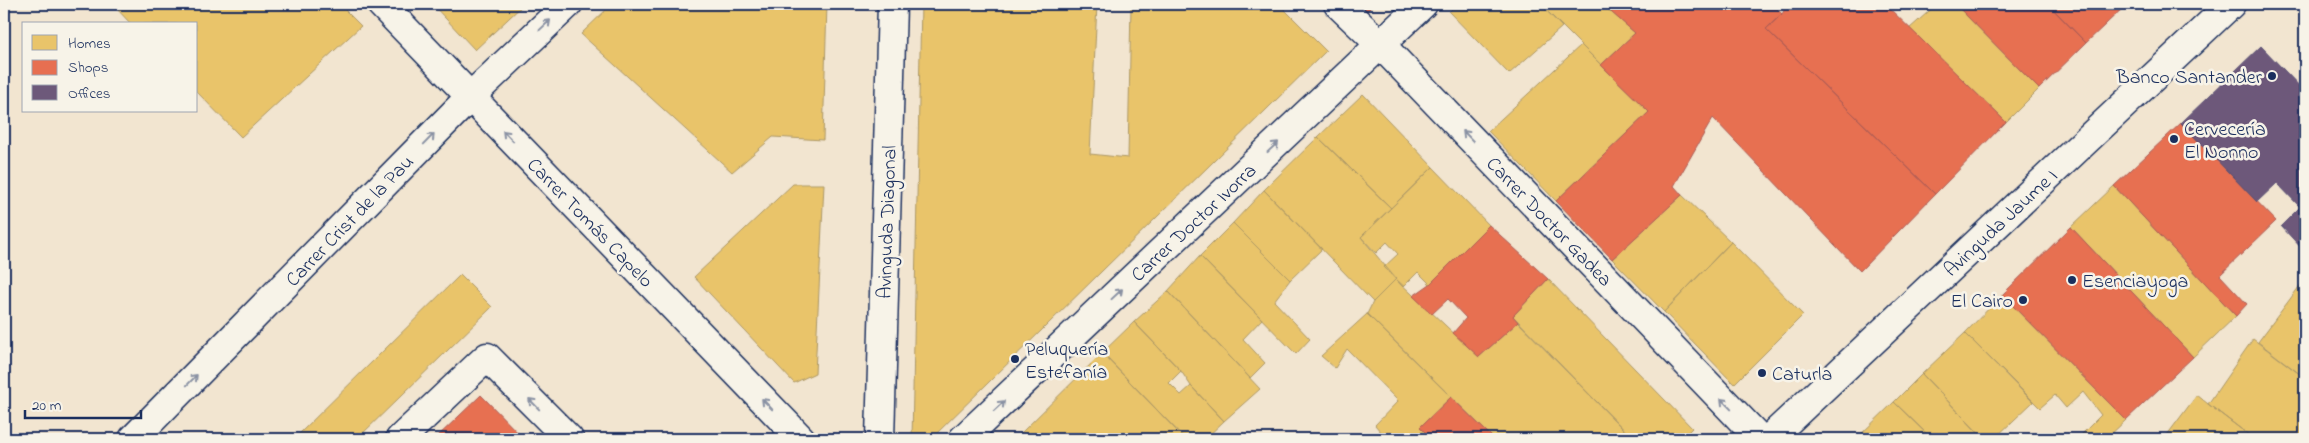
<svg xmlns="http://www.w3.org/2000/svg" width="2309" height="443" font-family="'Indie Flower',sans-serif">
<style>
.homes{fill:#e9c46a;stroke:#ab9766}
.shops{fill:#e76f51;stroke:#aa5c55}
.offices{fill:#6d597a;stroke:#544c72}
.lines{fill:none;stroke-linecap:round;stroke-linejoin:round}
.street-casing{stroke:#1b2f5e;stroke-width:31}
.secondary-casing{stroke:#1b2f5e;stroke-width:31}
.street{stroke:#f7f3e8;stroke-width:28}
.secondary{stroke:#f7f3e8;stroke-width:28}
.oneway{stroke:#8991a3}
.poi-dot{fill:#1b2f5e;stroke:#f7f3e8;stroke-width:2}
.labels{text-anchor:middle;stroke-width:5;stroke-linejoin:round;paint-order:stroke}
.poi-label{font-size:20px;fill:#1b2f5e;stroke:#f7f3e8;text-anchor:start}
.street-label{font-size:20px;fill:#1b2f5e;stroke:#f7f3e8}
</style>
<rect width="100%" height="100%" fill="#f2e5d0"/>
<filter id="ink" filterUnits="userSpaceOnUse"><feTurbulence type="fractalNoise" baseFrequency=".02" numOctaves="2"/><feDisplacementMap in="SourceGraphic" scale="10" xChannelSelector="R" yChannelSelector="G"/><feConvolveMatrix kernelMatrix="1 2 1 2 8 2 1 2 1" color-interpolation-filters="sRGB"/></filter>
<g filter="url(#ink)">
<path class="homes" d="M120 4H339L361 26 241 137 196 91V24H131L116 8Z
M432 4H524L475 50Z
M612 4H827L823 140 773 137 732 172 581 34Z
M921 4H1097L1090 154 1128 158 1131 4H1279L1326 51 933 437 929 439H912Z
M1457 4H1540L1562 27 1509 74 1449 12Z
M1540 4H1602L1635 33 1601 65Z
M1602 4H1620L1611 12Z
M1937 4H1955L2039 89 2006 122 1909 29Z
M1581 45 1649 112 1556 201 1488 131Z
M1363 94 1433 167 1391 208 1318 137Z
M1318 137 1391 208 1361 237 1396 279 1373 302 1264 190Z
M1433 167 1489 225 1430 284 1418 272 1403 287 1384 267 1398 254 1387 242 1376 253 1361 237Z
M793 184H824L815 373 794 383 694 277Z
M2114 186 2236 316 2193 357 2071 227Z
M1264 190 1322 249 1290 280 1233 223Z
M1682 195 1731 242 1664 312 1612 259Z
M1233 223 1290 280 1274 301 1310 339 1296 354 1200 256Z
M1731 242 1803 315 1734 384 1664 312Z
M1200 256 1262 319 1243 339 1265 363 1250 378 1168 291Z
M460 275 492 307 357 439H294Z
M1396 279 1479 357 1518 322 1633 439H1494L1367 314 1373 302Z
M1548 279 1692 428 1681 439H1633L1513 316Z
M2305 279V378L2258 342Z
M1168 291 1260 389 1224 421 1191 386 1181 371 1134 322Z
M2002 295 2126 420 2106 439H2077L2101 415 2083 392 2066 408 2055 395 2040 408 1965 333Z
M1367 314 1451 397 1420 427 1432 439H1387L1375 425 1398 401 1347 349 1335 368 1321 356Z
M1134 322 1181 371 1169 383 1181 395 1191 386 1224 421 1205 439H1185L1102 353Z
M1965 333 2033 402 1994 439H1984L1922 374Z
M2253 339 2305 378V439H2254L2208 404Z
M1102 353 1185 439H1015Z
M1922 374 1984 439H1932L1894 402Z
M2197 395 2208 404 2254 439H2164Z
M1894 402 1932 439H1856Z"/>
<path class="shops" d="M1360 4H1374L1367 11Z
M1620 4H1772L1782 14 1766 29 1935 194 1860 271 1713 118 1674 186 1682 195 1612 259 1556 201 1649 112 1601 65 1635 33 1611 12Z
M1788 4H1885L2006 122 1935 194 1766 29 1782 14Z
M1955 4H2048L2086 43 2039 89Z
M2048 4H2127L2086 43Z
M2181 123 2276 221 2220 275 2247 304 2236 316 2114 186Z
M1489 225 1548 279 1513 316 1518 322 1479 357 1453 333 1466 318 1448 299 1432 314 1413 296 1430 284Z
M2071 227 2193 357 2126 420 2002 295Z
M481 395 524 439H435Z
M1451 397 1494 439H1432L1420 427Z"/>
<path class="offices" d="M2261 46 2305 92V252L2281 226 2300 207 2277 183 2257 202 2181 123Z"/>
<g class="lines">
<defs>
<path id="street" d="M381 4 801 439
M1338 4 1381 45 1760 439
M133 439 470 97 568 4
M400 439 487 357 569 439
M963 439 1423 4
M1769 439 2231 4"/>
<path id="secondary" d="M880 439 892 4"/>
</defs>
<use href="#street" class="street-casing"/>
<use href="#secondary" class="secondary-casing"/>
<use href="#street" class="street"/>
<use href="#secondary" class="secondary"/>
</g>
<defs><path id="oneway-shaft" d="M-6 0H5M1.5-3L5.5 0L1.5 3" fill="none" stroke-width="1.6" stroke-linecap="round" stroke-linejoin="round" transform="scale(1.25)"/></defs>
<g class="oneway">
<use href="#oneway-shaft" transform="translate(545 25) rotate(-43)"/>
<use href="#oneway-shaft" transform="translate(508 136) rotate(-134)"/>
<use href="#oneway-shaft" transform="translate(1468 136) rotate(-134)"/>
<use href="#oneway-shaft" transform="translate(429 139) rotate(-46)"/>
<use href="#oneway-shaft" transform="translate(1273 147) rotate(-43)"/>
<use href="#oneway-shaft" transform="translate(1117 294) rotate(-43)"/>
<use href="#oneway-shaft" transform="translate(192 380) rotate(-46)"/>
<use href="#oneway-shaft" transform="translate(534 404) rotate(-134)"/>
<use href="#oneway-shaft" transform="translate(767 404) rotate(-134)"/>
<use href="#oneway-shaft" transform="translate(1726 404) rotate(-134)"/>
<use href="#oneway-shaft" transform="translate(999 406) rotate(-43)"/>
</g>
</g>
<g class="poi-dot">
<circle cx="2272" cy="76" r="5"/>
<circle cx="2174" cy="139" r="5"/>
<circle cx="2072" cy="280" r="5"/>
<circle cx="2023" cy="300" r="5"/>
<circle cx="1015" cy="359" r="5"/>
<circle cx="1762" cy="373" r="5"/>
</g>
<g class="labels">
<g class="poi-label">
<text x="2262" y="83" text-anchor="end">Banco Santander</text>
<text x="2184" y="135">Cervecería<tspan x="2184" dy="23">El Nonno</tspan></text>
<text x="2082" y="287">Esenciayoga</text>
<text x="2013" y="307" text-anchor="end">El Cairo</text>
<text x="1025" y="355">Peluquería<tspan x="1025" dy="23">Estefanía</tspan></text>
<text x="1772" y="380">Caturla</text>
</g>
<g class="street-label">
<text transform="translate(349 220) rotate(-46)" y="7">Carrer Crist de la Pau</text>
<text transform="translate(1550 221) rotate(46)" y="7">Carrer Doctor Gadea</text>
<text transform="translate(591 222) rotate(46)" y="7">Carrer Tomás Capelo</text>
<text transform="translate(886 222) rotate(-88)" y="7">Avinguda Diagonal</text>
<text transform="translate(1193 222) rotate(-43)" y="7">Carrer Doctor Ivorra</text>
<text transform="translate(2000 222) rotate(-43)" y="7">Avinguda Jaume I</text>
</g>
</g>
<rect width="2309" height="443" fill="none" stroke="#f7f3e8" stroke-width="20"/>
<rect x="10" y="10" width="2289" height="423" fill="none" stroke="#1b2f5e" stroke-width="2" filter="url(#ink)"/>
<rect x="22" y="22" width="175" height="90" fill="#f7f3e8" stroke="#9fa5b1"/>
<rect x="32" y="35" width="25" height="15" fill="#e9c46a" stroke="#9fa5b1"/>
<text x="68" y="48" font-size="15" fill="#1b2f5e">Homes</text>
<rect x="32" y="60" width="25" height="15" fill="#e76f51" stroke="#9fa5b1"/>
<text x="68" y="72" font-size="15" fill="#1b2f5e">Shops</text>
<rect x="32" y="85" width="25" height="15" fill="#6d597a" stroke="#9fa5b1"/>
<text x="68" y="98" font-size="15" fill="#1b2f5e">Offices</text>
<path d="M25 410v8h116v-8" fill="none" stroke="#1b2f5e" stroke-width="2.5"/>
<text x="32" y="410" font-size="15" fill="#1b2f5e" stroke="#f7f3e8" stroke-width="4" paint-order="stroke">20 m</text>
</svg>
